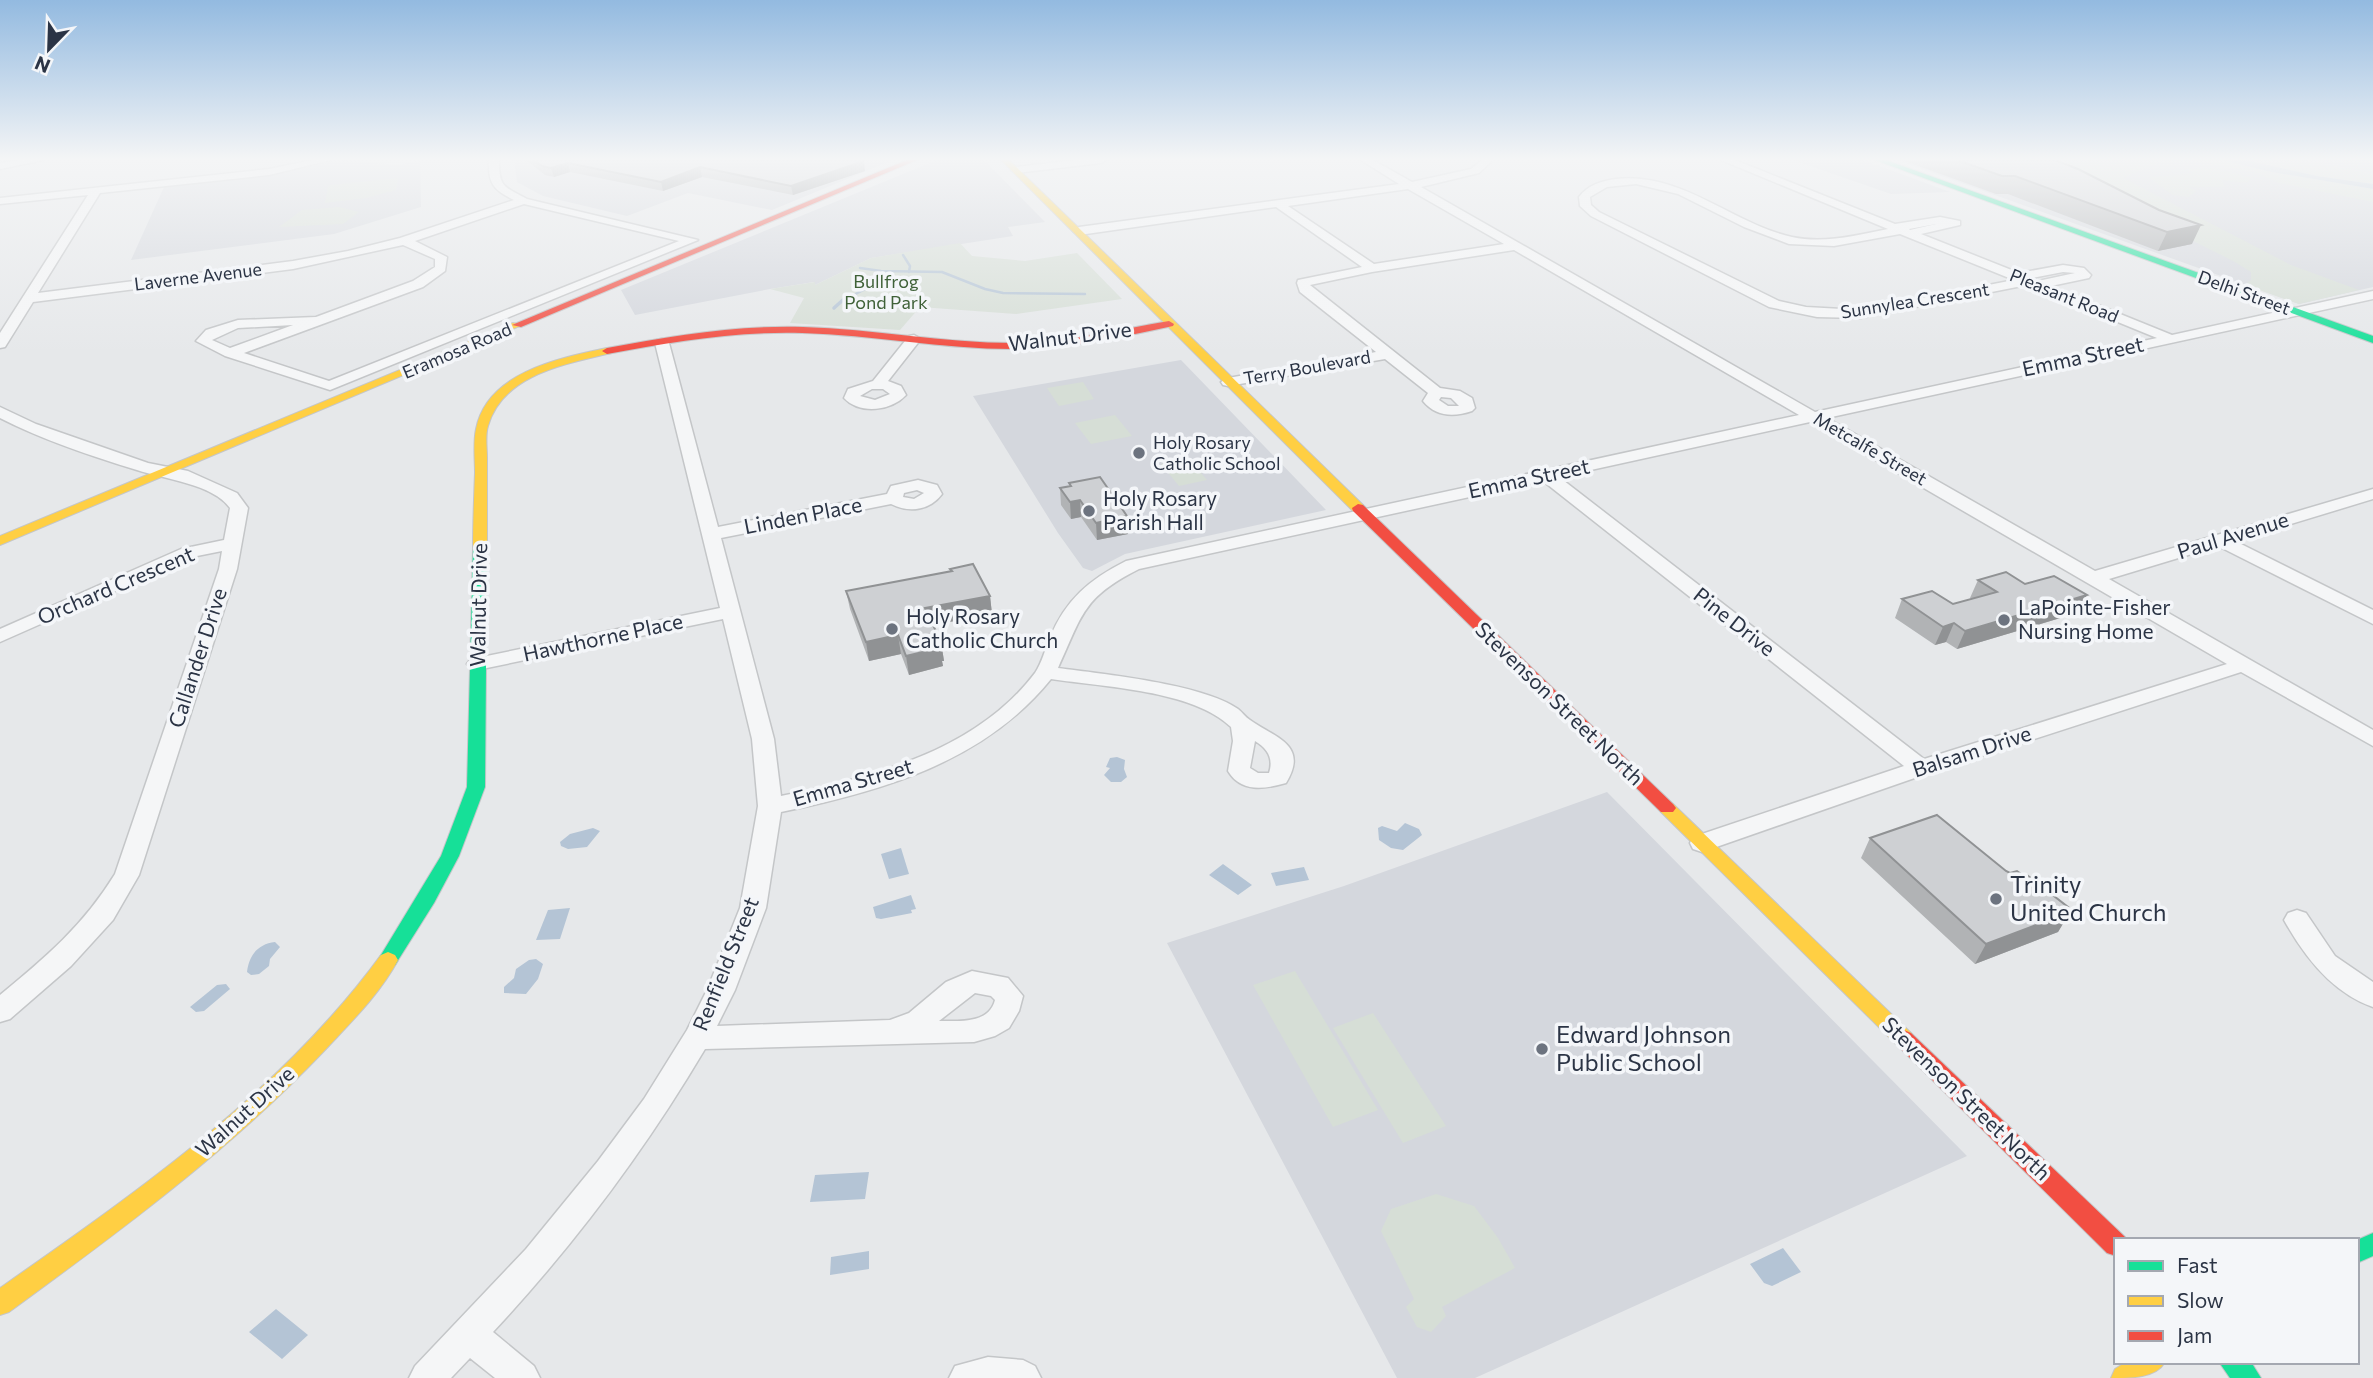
<svg xmlns="http://www.w3.org/2000/svg" width="2373" height="1378" font-family="Commissioner,sans-serif">
<style>
.built{fill:#d4d7dd}
.green{fill:#d6ded6}
.water{fill:#b4c4d5}
.lines{fill:none;stroke-linecap:round;stroke-linejoin:round}
.stream-far1{stroke:#b4c4d5;stroke-width:2.5}
.stream{stroke:#b4c4d5;stroke-width:3.5}
.street-casing{stroke:#c4c6c8;stroke-width:3}
.fast-casing{stroke:#c4c6c8;stroke-width:2}
.slow-casing{stroke:#c4c6c8;stroke-width:2}
.jam-casing{stroke:#c4c6c8;stroke-width:2}
.street{fill:#f5f6f7;fill-rule:evenodd}
.fast{fill:#16e098;fill-rule:evenodd}
.slow{fill:#ffcf43;fill-rule:evenodd}
.jam{fill:#f24e42;fill-rule:evenodd}
.wall{fill:#b1b3b5}
.shaded-wall{fill:#909294}
.building{fill:#ced0d3;stroke:#909294;stroke-width:2}
.poi-dot{fill:#6c737f;stroke:#f4f6f9;stroke-width:2.5}
.labels{text-anchor:middle;stroke-width:7;stroke-linejoin:round;paint-order:stroke}
.far-street-label{font-size:18px;fill:#2b3445;stroke:#f4f6f9}
.far-park-label{font-size:18px;fill:#3f6138;stroke:#f4f6f9}
.far-poi-label{font-size:18px;fill:#2b3445;stroke:#f4f6f9;text-anchor:start}
.street-label{font-size:21px;fill:#2b3445;stroke:#f4f6f9}
.poi-label{font-size:21px;fill:#2b3445;stroke:#f4f6f9;text-anchor:start}
.near-poi-label{font-size:24px;fill:#2b3445;stroke:#f4f6f9;text-anchor:start}
</style>
<rect width="100%" height="100%" fill="#e6e8ea"/>
<path class="built" d="M342 160 397 165 420 160 421 207 334 234 131 260 164 187 276 174Z
M514 160H893L772 210 688 193 627 216 543 196 517 182Z
M937 160H984L1045 222 1008 227 1013 236 871 258 815 285 814 282 770 289 635 315 621 290Z
M1793 160H1863L1950 192 1891 194Z
M1897 160H2219L2373 191V287L2299 304Z
M2305 160H2373V174Z
M1181 360 1326 510 1125 554 1092 571 1083 568 1058 533 973 396Z
M1607 792 1967 1156 1475 1378H1397L1167 943 1344 886Z"/>
<path class="green" d="M2032 160H2164L2123 178 2291 265 2359 290 2299 304 2245 285 2251 280V272L2235 262Z
M2192 160H2222L2272 172 2373 189V202L2279 183 2254 172Z
M2246 160H2305L2373 174V184L2317 176Z
M2197 168 2222 170 2252 178 2246 183 2222 180 2225 187H2189L2196 191 2189 197 2173 195 2148 177 2194 174 2188 169Z
M398 178 396 190 366 198 325 203 328 187 331 185Z
M339 207 359 212 343 224 279 227 302 210Z
M960 243 972 256 1025 261 1077 253 1122 299 1016 314 920 307 900 330 790 323 804 298 770 289 815 282V285L871 258Z
M1083 382 1094 399 1059 406 1047 388Z
M1115 415 1132 436 1091 444 1075 423Z
M1189 459 1207 480 1179 486 1161 464Z
M1295 971 1378 1110 1333 1127 1253 985Z
M1373 1013 1446 1126 1403 1143 1333 1028Z
M1436 1194 1474 1206 1498 1238 1515 1268 1442 1307 1446 1316 1431 1332 1417 1327 1406 1307 1414 1299 1381 1231 1391 1209Z"/>
<path class="water" d="M2222 160H2246L2317 176 2373 184V189L2272 172Z
M1117 757 1125 760 1124 769 1127 777 1121 782H1111L1104 775 1110 768 1106 767 1110 758Z
M1405 823 1419 829 1422 835 1403 850 1391 848 1379 840 1378 828 1382 826 1397 831Z
M593 828 600 831 587 847 568 849 561 846 560 842 570 834Z
M901 848 909 874 889 879 881 854Z
M1223 864 1252 885 1238 895 1209 875Z
M1304 867 1309 880 1276 886 1271 873Z
M911 895 916 909 911 910 912 913 881 919 876 918 873 907Z
M570 908 560 939 536 940 548 910Z
M275 942 280 947 270 959 269 966 259 974 251 975 247 972C249 955 258 944 275 942Z
M536 959 543 964 538 979 526 994 504 993V987L514 978 516 969 529 960Z
M226 984 230 989 204 1011 196 1012 190 1007 217 985Z
M869 1172 865 1199 810 1202 815 1175Z
M1783 1248 1801 1272 1772 1286 1764 1283 1750 1264Z
M869 1251V1269L830 1275 831 1257Z
M276 1309 308 1335 282 1359 249 1332Z"/>
<g class="lines">
<path class="stream-far1" d="M903 255 910 266 909 272
M860 268 881 271 942 272 985 289 1003 293 1085 294
M842 301 875 284 886 273"/>
<path class="stream" d="M834 308 844 299"/>
<defs>
<path id="street" d="M20 160H44L0 169V163Z
M312 160H331L269 175 100 193 38 293 293 261 348 251 400 238 514 200C493 190 488 183 489 160H499C499 187 503 186 527 199L698 240 330 390 225 356 196 341 206 330 238 320 316 317 413 281 435 267V259L403 245 293 269 33 302 5 347 0 348V333L88 195 0 204V198L269 169ZM524 204 679 241 329 381 244 353 423 287 445 271 447 257 415 241ZM293 325 230 348 212 340 238 328Z
M1076 160H1106L1101 163 1016 173 1011 170 1016 167Z
M1361 160H1373L1412 182 1471 169 1482 160H1493L1479 173 1421 187 1815 412 2157 338 2027 285 1860 318 1817 317 1769 307 1591 216 1580 206 1579 197C1588 185 1601 181 1616 179 1683 172 1730 223 1792 237 1824 244 1858 235 1888 229L1721 160H1735L1895 224 1940 217 1960 221V225L1921 234 2019 273 2063 265 2084 268 2091 275 2089 278 2051 286 2172 335 2373 291V299L1827 418 2095 571 2373 489V499L2235 541 2373 610V624L2218 546 2109 579 2373 730V746L2241 672 1929 773 1702 852 1693 849 1690 843 1693 837 1904 766 1543 481 1139 569C1082 598 1083 614 1058 668 1103 674 1203 684 1238 709 1242 712 1245 717 1250 720 1273 737 1310 744 1286 783 1265 789 1241 793 1228 771L1233 741 1231 727C1193 690 1103 687 1051 679 984 762 882 791 781 812L766 908 735 990 717 1026 890 1020 909 1013 946 982 972 971 1008 978 1023 996 1019 1011 1009 1028 995 1036 974 1042 705 1049C644 1152 574 1245 493 1332L534 1366 540 1378H495L470 1358 451 1378H409L415 1366 526 1249 598 1161 644 1099 687 1030 707 990 740 908 758 806 752 739 723 619 477 670 470 668 467 664 470 660 477 658 720 608 655 343 657 340 662 339 669 343 718 527 887 494 891 486 918 480 937 485 942 494C929 511 909 513 891 504L721 538 774 739 781 796C871 778 976 751 1035 673 1042 663 1045 649 1050 638 1065 600 1090 579 1126 561L1799 415 1514 250 1372 272 1310 285 1440 388 1460 391 1472 398 1475 408 1472 411C1454 417 1436 417 1423 401L1428 393 1385 359 1228 386 1223 385 1221 382 1228 378 1376 352 1300 292 1297 283 1298 280 1362 267 1276 207 1079 235 1073 231 1079 227 1399 184ZM1636 184 1678 194 1744 227 1789 244 1834 246 1900 234 2014 280 1860 310 1806 307 1779 301 1599 212 1591 205 1590 197 1607 187ZM1408 189 1504 244 1374 264 1288 206ZM1936 224 1910 230 1909 229ZM2063 272 2075 273 2038 281 2032 278ZM1441 397 1451 398 1459 406H1448L1439 400ZM1810 422 2227 664 1924 759 1559 477ZM917 490 924 493 914 499 903 497 904 493ZM1255 741C1267 748 1274 758 1269 773H1258L1250 768ZM975 993 991 996 995 1000C989 1024 959 1021 939 1021Z
M914 335 921 339 888 381 901 386 906 395C891 411 860 415 844 398L848 389 873 381 909 336ZM872 389H883L890 394 875 400 860 396Z
M0 407 36 424 148 463 188 471 237 493 248 508 237 569 139 875 113 920 71 966 10 1019 0 1022V995C46 957 83 926 115 874L219 569 222 551 192 557 0 642V629L181 549 224 540 230 508C213 484 164 479 137 470 91 456 43 440 0 418Z
M2297 910 2306 913 2335 956 2373 982V1007C2332 993 2304 956 2284 920L2288 913Z
M988 1357 1023 1360 1035 1366 1041 1378H949L955 1366Z"/>
<path id="fast" d="M1875 160H1886L2373 336V343Z
M480 545 487 549 485 787 459 856 434 903 395 965 388 968 381 965 378 960 441 856 467 787 473 549Z
M2373 1233V1256L2357 1263V1240Z
M2219 1362H2251L2261 1378H2230Z"/>
<path id="slow" d="M1001 160H1009L1363 505V511H1353Z
M513 323 522 325 0 545V536Z
M607 348 612 351 611 353C566 364 503 374 488 426 485 436 487 447 487 458 487 488 487 519 487 549L480 553 475 552 473 549C473 524 474 498 475 473 475 459 473 443 476 429 487 372 560 358 607 348Z
M1667 802 1673 804 1911 1033 1915 1039 1911 1045 1904 1048 1897 1045 1661 812 1658 808 1661 804Z
M388 952 395 955 398 960C380 994 350 1023 324 1051 230 1150 120 1231 9 1312L0 1315V1288C137 1192 281 1092 381 955Z
M2126 1362H2165C2156 1378 2131 1378 2111 1378L2115 1369Z"/>
<path id="jam" d="M907 160H917L521 327 512 325Z
M1169 321 1174 324 1173 326C1123 337 1071 348 1020 349 947 350 875 335 802 333 737 331 671 342 607 354L602 351 607 348C672 336 737 325 803 327 876 329 948 344 1021 343 1071 342 1120 329 1169 321Z
M1358 504 1363 505 1673 804 1676 808 1673 812H1661L1353 511 1352 508Z
M1904 1030 1911 1033 2125 1237 2126 1240H2116V1256L2107 1253 1897 1045 1893 1039 1897 1033Z"/>
</defs>
<use href="#street" class="street-casing"/>
<use href="#fast" class="fast-casing"/>
<use href="#slow" class="slow-casing"/>
<use href="#jam" class="jam-casing"/>
<use href="#street" class="street"/>
<use href="#fast" class="fast"/>
<use href="#slow" class="slow"/>
<use href="#jam" class="jam"/>
</g>
<path class="wall" d="M526 160H793L865 171 793 195 702 177 663 191 570 172 554 177 545 175Z
M1902 160H2055L2192 244 2158 251 2008 194H1996Z
M1069 483 1127 516 1128 534 1097 540 1081 517 1071 519 1061 505 1060 488 1070 486Z
M950 569 990 596 992 614 933 625 941 642 944 661H942L943 666 909 675 901 654 869 661 850 609 846 591 951 571Z
M1978 580 2025 584 2087 595 2077 613 1957 649 1946 642 1935 645 1895 618 1902 599 1953 604 1972 599 1970 598Z
M1870 838 2006 871 2068 907 2066 910 2070 912 2058 932 1975 964 1861 858Z"/>
<path class="shaded-wall" d="M864 161 865 171 793 195 791 186Z
M568 163 570 172 554 177 551 168Z
M700 167 702 177 663 191 661 182Z
M2201 225 2192 244 2158 251 2167 232Z
M1080 500 1081 517 1071 519 1070 502Z
M1127 516 1128 534 1097 540 1096 523Z
M2087 595 2077 613 1957 649 1965 631Z
M990 596 992 614 928 626 925 608Z
M1954 623 1946 642 1935 645 1943 627Z
M898 635 901 654 869 661 866 642Z
M938 642H941L944 661H942L943 666 909 675 906 656Z
M2068 907 2063 915 2070 912 2058 932 1975 964 1986 944Z"/>
<path class="building" d="M534 160H854L864 161 791 186 700 167 661 182 568 163 551 168 542 166Z
M1957 160H2055L2078 169 2159 210 2201 225 2167 232 2015 176H2002Z
M1100 477 1127 516 1096 523 1080 500 1070 502 1060 488 1071 486 1069 483Z
M973 564 990 596 925 608 941 642H938L940 648 906 656 898 635 866 642 846 591 952 571 950 569Z
M2006 572 2025 584 2054 576 2087 595 1965 631 1954 623 1943 627 1902 599 1932 591 1953 604 1997 592 1978 580Z
M1937 815 2006 871 2010 873 2017 871 2024 876 2027 875 2068 907 2065 909 2070 912 1986 944 1870 838Z"/>
<linearGradient id="sky" x2="0" y2="1"><stop stop-color="#93bae0"/><stop offset="0.45" stop-color="#f4f5f6"/><stop offset="1" stop-color="#f4f5f6" stop-opacity="0"/></linearGradient>
<rect width="2373" height="353" fill="url(#sky)"/>
<g class="poi-dot">
<circle cx="1139" cy="453" r="7"/>
<circle cx="1089" cy="511" r="7"/>
<circle cx="2004" cy="620" r="7"/>
<circle cx="892" cy="629" r="7"/>
<circle cx="1996" cy="899" r="7"/>
<circle cx="1542" cy="1049" r="7"/>
</g>
<g class="labels">
<g class="far-street-label">
<text transform="translate(198 277) rotate(-7)" y="6">Laverne Avenue</text>
<text transform="translate(2244 293) rotate(20)" y="6">Delhi Street</text>
<text transform="translate(2064 296) rotate(22)" y="6">Pleasant Road</text>
<text transform="translate(1915 301) rotate(-9)" y="6">Sunnylea Crescent</text>
<text transform="translate(457 351) rotate(-23)" y="6">Eramosa Road</text>
<text transform="translate(1307 368) rotate(-10)" y="6">Terry Boulevard</text>
<text transform="translate(1870 449) rotate(30)" y="6">Metcalfe Street</text>
</g>
<g class="far-park-label">
<text x="886" y="288">Bullfrog<tspan x="886" dy="21">Pond Park</tspan></text>
</g>
<g class="far-poi-label">
<text x="1153" y="449">Holy Rosary<tspan x="1153" dy="21">Catholic School</tspan></text>
</g>
<g class="street-label">
<text transform="translate(1070 337) rotate(-7)" y="7">Walnut Drive</text>
<text transform="translate(2083 357) rotate(-12)" y="7">Emma Street</text>
<text transform="translate(1529 479) rotate(-12)" y="7">Emma Street</text>
<text transform="translate(803 516) rotate(-11)" y="7">Linden Place</text>
<text transform="translate(2233 536) rotate(-17)" y="7">Paul Avenue</text>
<text transform="translate(116 586) rotate(-23)" y="7">Orchard Crescent</text>
<text transform="translate(479 605) rotate(-89)" y="7">Walnut Drive</text>
<text transform="translate(1734 622) rotate(38)" y="7">Pine Drive</text>
<text transform="translate(603 638) rotate(-12)" y="7">Hawthorne Place</text>
<text transform="translate(198 658) rotate(-72)" y="7">Callander Drive</text>
<text transform="translate(1559 704) rotate(44)" y="7">Stevenson Street North</text>
<text transform="translate(1972 752) rotate(-18)" y="7">Balsam Drive</text>
<text transform="translate(853 783) rotate(-16)" y="7">Emma Street</text>
<text transform="translate(726 964) rotate(-68)" y="7">Renfield Street</text>
<text transform="translate(1966 1099) rotate(44)" y="7">Stevenson Street North</text>
<text transform="translate(245 1112) rotate(-42)" y="7">Walnut Drive</text>
</g>
<g class="poi-label">
<text x="1103" y="506">Holy Rosary<tspan x="1103" dy="24">Parish Hall</tspan></text>
<text x="2018" y="615">LaPointe-Fisher<tspan x="2018" dy="24">Nursing Home</tspan></text>
<text x="906" y="624">Holy Rosary<tspan x="906" dy="24">Catholic Church</tspan></text>
</g>
<g class="near-poi-label">
<text x="2010" y="893">Trinity<tspan x="2010" dy="28">United Church</tspan></text>
<text x="1556" y="1043">Edward Johnson<tspan x="1556" dy="28">Public School</tspan></text>
</g>
</g>
<rect x="2114" y="1238" width="245" height="126" fill="#f4f6f9" stroke="#a4a8b1" stroke-width="2"/>
<rect x="2128" y="1261" width="35" height="10" fill="#16e098" stroke="#a4a8b1" stroke-width="2"/>
<text x="2177" y="1273" font-size="21" fill="#2b3445">Fast</text>
<rect x="2128" y="1296" width="35" height="10" fill="#ffcf43" stroke="#a4a8b1" stroke-width="2"/>
<text x="2177" y="1308" font-size="21" fill="#2b3445">Slow</text>
<rect x="2128" y="1331" width="35" height="10" fill="#f24e42" stroke="#a4a8b1" stroke-width="2"/>
<text x="2177" y="1343" font-size="21" fill="#2b3445">Jam</text>
<g transform="translate(49 49) rotate(203)" stroke="#f4f6f9" stroke-width="5" paint-order="stroke">
<path d="M0-5L12 26L0 18L-12 26Z" fill="#2b3445"/>
<text y="-10" font-size="19" font-weight="bold" text-anchor="middle" fill="#2b3445">N</text>
</g>
</svg>
